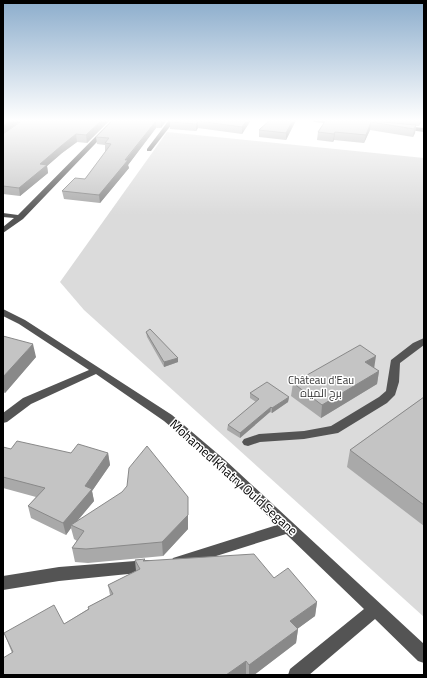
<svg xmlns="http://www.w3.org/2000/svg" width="427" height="678" font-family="'Titillium Web',Cairo,sans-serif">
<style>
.green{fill:#dbdbdb}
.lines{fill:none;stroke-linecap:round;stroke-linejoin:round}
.minor{fill:#545454;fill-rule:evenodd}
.wall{fill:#a9a9a9}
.shaded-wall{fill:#898989}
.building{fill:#c4c4c4;stroke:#898989}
.labels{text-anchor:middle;stroke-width:3;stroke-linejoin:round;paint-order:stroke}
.park-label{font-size:11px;fill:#323232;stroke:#fff}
.near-street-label{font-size:13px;fill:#000;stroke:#fff}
</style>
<rect width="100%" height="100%" fill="#fff"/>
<path class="green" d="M167 132 424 158V617L84 310 60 282Z"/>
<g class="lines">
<path class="minor" d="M112 120H118L23 219 3 233V227L14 218 3 217V213L18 215Z
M169 120H175L151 151H147V149Z
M311 120H334L341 122 338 124 314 122Z
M404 126 424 128V132L402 129 401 128Z
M3 309 25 320 172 415 225 460 424 644V663L418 661 375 619 309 675H288L290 669 364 609 286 534 178 568 173 566 171 562 173 558 277 525 217 466 164 421 96 374 31 404 7 422 3 423V413L23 398 89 370 19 324 3 316Z
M424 338V345L400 363 399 382 395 395 387 403 338 433 304 439 260 442 248 446 244 445 242 442 244 439 259 434 304 431 331 426 379 397 386 391 391 360 413 343Z
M148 560 153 561 155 566 153 571 148 572 59 581 3 590V576L59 567Z"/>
</g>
<path class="wall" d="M3 120H22L4 133 23 120H110L87 143 77 142 62 153 47 166 48 173 20 196 3 194Z
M113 120H167L161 128H156L128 165 129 168 100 203 64 199 62 191 85 179 106 151H105V145L97 144 96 137Z
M251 120 242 134 198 128 196 131 170 129V122Z
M270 120H296L286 140 259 137V130Z
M326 120H422L419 126H416L415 133 413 137 370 130 364 143 334 140 333 142 317 140 318 132Z
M146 332 178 358V362L164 367 147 337Z
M3 336 36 357 5 393 3 392Z
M374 368 379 371 377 384 321 418 291 396 293 383Z
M250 393 289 397 288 402 272 413 270 412 240 438 227 430 228 425 256 402 250 398Z
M424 397V526L347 467 350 450Z
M3 447 11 449 71 453H108L110 465 92 491 94 501 78 520 188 529 163 556 88 563 75 562 72 548 77 541 74 539 71 528 66 535 31 518 28 506 36 497 3 488Z
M135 560 274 578 317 602 315 616 297 629H298L296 643 254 675H3L12 653 4 633 64 624 88 609V607L110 595 108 585 136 571Z"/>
<path class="shaded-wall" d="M12 120H22L3 134V126Z
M102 120H110L87 143 86 135Z
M161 120H167L161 128Z
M247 120H251L242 134V127Z
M293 120H296L286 140V133Z
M420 120H422L419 126Z
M156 121V128L128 165 129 168 100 203 99 195Z
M198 121V128L196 131V124Z
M371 122 370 130 364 143 366 135Z
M416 125 415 133 413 137 414 129Z
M335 132 334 140 333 142 334 134Z
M76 134 77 142 62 153 47 166 48 173 20 196 19 188 40 164 61 146Z
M33 344 36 357 5 393 3 386V377Z
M376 356 374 369 365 362Z
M178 358V362L164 367V362Z
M379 371 377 384 321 418 322 405Z
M289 397 288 402 272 413V408Z
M271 407 270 412 240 438V433Z
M108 453 110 465 92 491 94 501 73 526 71 525V528L66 535 63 523 85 486Z
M188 497V529L163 556 162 542Z
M317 602 315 616 289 635 290 621Z
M298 629 296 643 254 675H249V665Z
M246 661V675H226Z"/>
<path class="building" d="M3 120H12L3 126Z
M23 120H102L86 135 76 134 61 146 40 164 47 165 19 188 3 186V134Z
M113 120H161V121H156L125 160H128L99 195 62 191 75 178 85 179 111 144 105 143 109 138 96 137Z
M171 120H247L242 127 198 121 196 124 170 122Z
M270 120H293L286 133 259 130Z
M326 120H361L416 125 414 129 371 122 366 135 335 132 334 134 318 132Z
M150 329 178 358 164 362 146 332Z
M3 336 33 344 3 377Z
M360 345 376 356 365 362 379 371 322 405 293 383Z
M267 382 289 397 272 408 271 407 240 433 228 425 259 399 250 393Z
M424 397V505L350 450Z
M17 441 71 453 78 444 108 453 85 486 92 489 63 523 28 506 45 488 3 477V447L11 449Z
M147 446 188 497V515L162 542 86 549 72 548 84 531 71 525 122 492 127 486 129 468Z
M254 554 274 578 288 568 317 602 290 621 298 629 249 665 246 661 226 675H3V658L13 652 4 633 54 605 64 624 89 609 88 607 113 594 108 585 140 569 135 560 145 559 143 561Z"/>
<linearGradient id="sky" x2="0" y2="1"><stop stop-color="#8cadcc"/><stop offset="0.56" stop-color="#fff"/><stop offset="1" stop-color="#fff" stop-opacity="0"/></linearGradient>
<rect width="427" height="215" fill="url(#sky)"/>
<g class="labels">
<g class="park-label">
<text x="321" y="384">Château d'Eau<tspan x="321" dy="13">برج المياه</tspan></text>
</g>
<g class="near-street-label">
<text transform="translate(234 477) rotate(42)" y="5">Mohamed Khatry Ould Segane</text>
</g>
</g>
<rect width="427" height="678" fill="none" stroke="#000000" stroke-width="8"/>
</svg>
